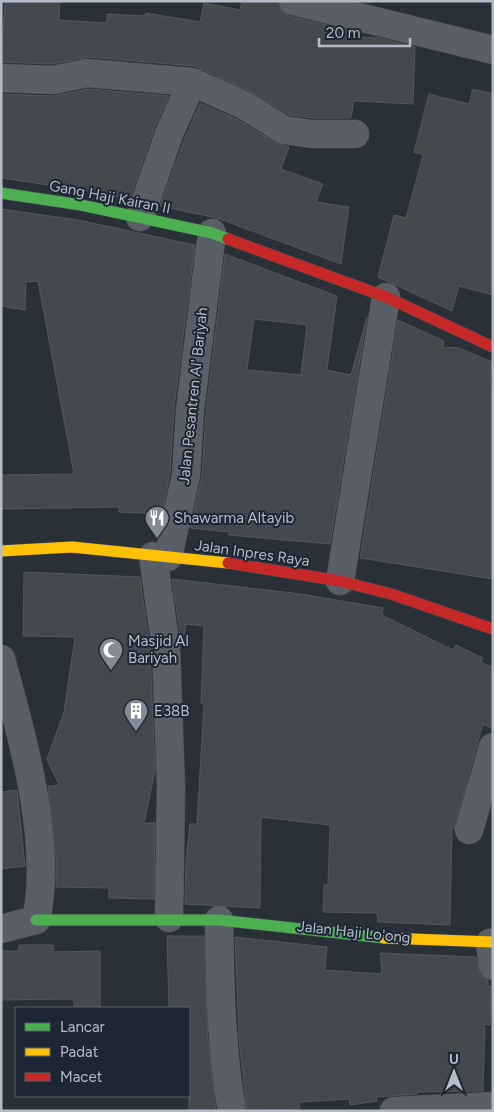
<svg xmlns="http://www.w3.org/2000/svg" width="494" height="1112" font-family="Figtree,sans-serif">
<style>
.building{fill:#444950;stroke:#52575f;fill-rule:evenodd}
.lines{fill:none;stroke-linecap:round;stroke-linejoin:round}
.street-casing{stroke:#484c53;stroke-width:29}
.fast-casing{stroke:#484c53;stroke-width:12}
.slow-casing{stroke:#484c53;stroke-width:12}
.jam-casing{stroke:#484c53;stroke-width:12}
.street{stroke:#5a5e66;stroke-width:28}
.fast{stroke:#4caf50;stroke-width:11}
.slow{stroke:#ffc107;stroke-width:11}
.jam{stroke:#c62828;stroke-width:11}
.labels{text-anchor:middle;stroke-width:4;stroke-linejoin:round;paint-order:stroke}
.street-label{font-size:15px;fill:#b4bcc9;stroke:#1d2633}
.poi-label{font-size:15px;fill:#b4bcc9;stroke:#1d2633;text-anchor:start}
</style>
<rect width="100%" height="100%" fill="#2a3038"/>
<path class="building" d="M5 1H60L59 20 107 23V14L145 16 146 13 200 22 204 3 240 10 242 1H278L282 12 289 16 360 33 359 37 379 38 415 47 413 104 354 101 351 118H313L289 115 250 91 194 66 88 57 52 64 1 62Z
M88 89 169 96 154 129 130 199 83 190 1 178V94L53 96Z
M473 89 493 94V295L459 286 452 311 378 277 394 215 406 218 423 155 414 152 429 94 469 104Z
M200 103 237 119 276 143 289 147 281 169 323 184 316 202 349 207 341 264 217 218 160 206 184 140Z
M1 209 78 220 195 245 174 408 170 473 162 514 119 512V507L1 509V475L74 474 38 281 26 282 25 310 1 306Z
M225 254 337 296 327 370 351 375 367 317 330 544 229 535V532L190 528 202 476 206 411ZM254 319 307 325 301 375 247 370Z
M398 320 444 341 443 347 459 348 492 362 490 385 493 386V579L360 558Z
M24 572 140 577 150 649 155 771 144 823H155L154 899 109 898V888L56 887V857L48 786 59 785 47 759 64 712 75 637 23 636Z
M172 579 301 594 383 608 382 615 453 650 456 645 483 658 481 662 493 668V729L483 724 454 828H452L450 925 378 922 377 913 323 912 324 885H328L330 825 261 817 260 908 185 904 186 860 190 824H197L204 704H201L204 626 186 624 182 646Z
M17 790 25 866 1 869V792Z
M167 936H204L208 1041 216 1111H189V1008H169Z
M235 937 327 947 325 970 382 974 380 953 476 957 480 975 488 981V986H491L490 1025 485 1024 483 1091 417 1092V1094L376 1097 377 1101 350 1105 349 1099 299 1102 300 1109 247 1111 239 1039Z
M19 945H53L54 952 100 951V1008H74V1000L68 999 1 1000V951H19Z"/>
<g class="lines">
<defs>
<path id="street" d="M293 1 493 50
M1 78 53 80 87 73 192 82 244 105 284 130 312 134H355
M140 217 169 134 192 82
M153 556 166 648 171 786 169 918
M168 557 186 475 190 410 212 233
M340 581 386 297
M1 659C22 734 53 844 36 920L1 929
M469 830 493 747
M219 920C220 984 221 1048 232 1111
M490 943 493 966
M394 1111 493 1106"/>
<path id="fast" d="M1 193 81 205 212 233 228 239
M36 920H219L384 938"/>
<path id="slow" d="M1 551 72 547 228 563
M384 938 493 942"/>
<path id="jam" d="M228 239 386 297 493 347
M228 563 340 581 391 594 493 629"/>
</defs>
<use href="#street" class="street-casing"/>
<use href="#fast" class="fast-casing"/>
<use href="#slow" class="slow-casing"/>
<use href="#jam" class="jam-casing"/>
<use href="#street" class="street"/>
<use href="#fast" class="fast"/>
<use href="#slow" class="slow"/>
<use href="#jam" class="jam"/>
</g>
<defs>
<symbol id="restaurant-pin" viewBox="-11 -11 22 30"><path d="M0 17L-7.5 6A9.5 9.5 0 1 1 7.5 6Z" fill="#848b96" stroke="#1d2633"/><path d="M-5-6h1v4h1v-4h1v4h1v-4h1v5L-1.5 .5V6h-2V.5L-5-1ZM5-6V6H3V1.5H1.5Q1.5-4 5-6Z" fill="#fff"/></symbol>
<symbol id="mosque-pin" viewBox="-11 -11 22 30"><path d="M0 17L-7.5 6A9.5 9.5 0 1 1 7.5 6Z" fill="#848b96" stroke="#1d2633"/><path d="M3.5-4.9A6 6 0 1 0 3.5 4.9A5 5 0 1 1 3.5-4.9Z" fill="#fff"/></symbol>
<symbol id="building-pin" viewBox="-11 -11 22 30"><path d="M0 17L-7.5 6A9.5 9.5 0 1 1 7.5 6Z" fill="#848b96" stroke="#1d2633"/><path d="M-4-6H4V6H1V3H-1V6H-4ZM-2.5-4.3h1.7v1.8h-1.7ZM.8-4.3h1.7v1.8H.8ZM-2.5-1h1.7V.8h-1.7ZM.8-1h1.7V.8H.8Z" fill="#fff"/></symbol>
</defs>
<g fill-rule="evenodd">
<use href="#restaurant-pin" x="143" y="504" width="28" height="38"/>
<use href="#mosque-pin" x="97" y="636" width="28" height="38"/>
<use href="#building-pin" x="122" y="697" width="28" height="38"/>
</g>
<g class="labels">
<g class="street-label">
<text transform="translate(110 197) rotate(11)" y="5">Gang Haji Kairan II</text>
<text transform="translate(193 396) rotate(-84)" y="5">Jalan Pesantren Al' Bariyah</text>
<text transform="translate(252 553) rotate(8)" y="5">Jalan Inpres Raya</text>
<text transform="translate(354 932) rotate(6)" y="5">Jalan Haji Lo'ong</text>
</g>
<g class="poi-label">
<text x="174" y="523">Shawarma Altayib</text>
<text x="128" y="646">Masjid Al<tspan x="128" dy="17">Bariyah</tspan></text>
<text x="154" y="716">E38B</text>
</g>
</g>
<rect width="494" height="1112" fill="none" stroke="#b4bcc9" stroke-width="5"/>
<rect x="15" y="1007" width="175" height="90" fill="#1d2633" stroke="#59626f"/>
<rect x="25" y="1023" width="25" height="8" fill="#4caf50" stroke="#59626f"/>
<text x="60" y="1032" font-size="15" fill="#b4bcc9">Lancar</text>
<rect x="25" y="1048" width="25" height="8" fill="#ffc107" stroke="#59626f"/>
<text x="60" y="1057" font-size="15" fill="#b4bcc9">Padat</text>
<rect x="25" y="1073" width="25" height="8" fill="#c62828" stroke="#59626f"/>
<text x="60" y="1082" font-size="15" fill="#b4bcc9">Macet</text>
<g transform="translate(454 1072)" stroke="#1d2633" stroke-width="4" paint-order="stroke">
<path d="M0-4L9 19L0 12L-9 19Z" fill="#b4bcc9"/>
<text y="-8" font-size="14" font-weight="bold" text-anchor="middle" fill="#b4bcc9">U</text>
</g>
<path d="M319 38v8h91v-8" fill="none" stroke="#b4bcc9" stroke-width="2.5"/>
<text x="326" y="38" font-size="15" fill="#b4bcc9" stroke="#1d2633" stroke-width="4" paint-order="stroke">20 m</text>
</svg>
